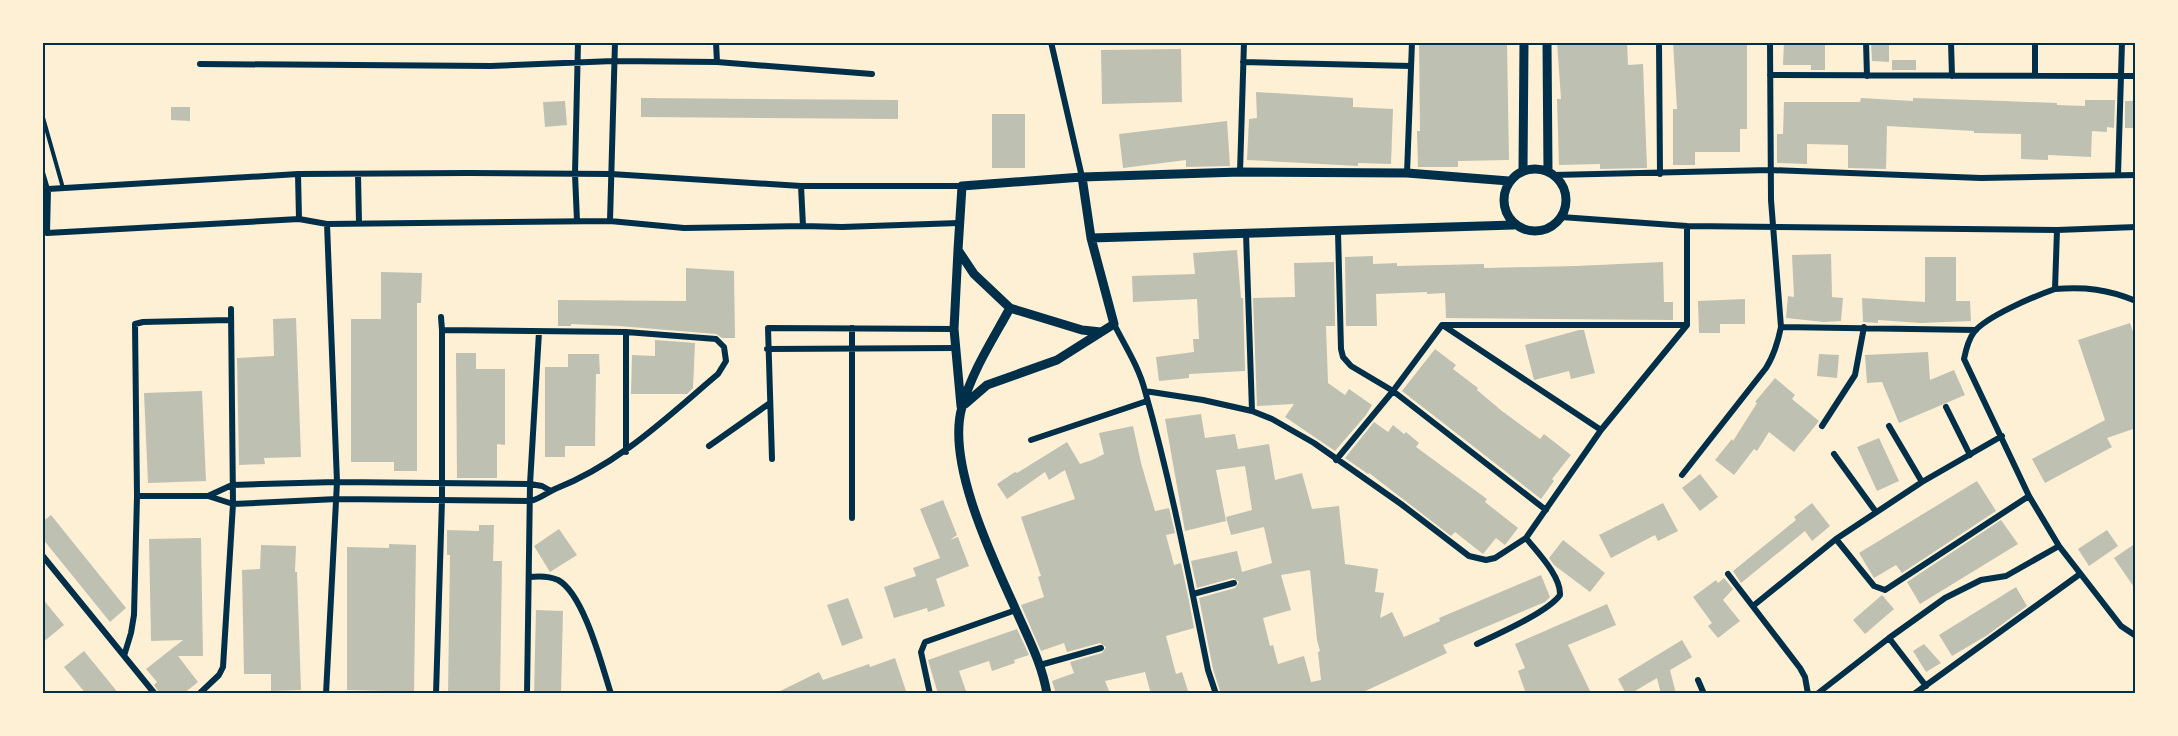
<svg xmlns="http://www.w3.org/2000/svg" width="2178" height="736" font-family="'PT Sans Narrow',sans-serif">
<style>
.building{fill:#bec0b2;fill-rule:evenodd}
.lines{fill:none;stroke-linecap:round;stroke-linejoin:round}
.service{stroke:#003049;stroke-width:4}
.minor{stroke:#003049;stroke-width:6}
.tertiary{stroke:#003049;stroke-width:9}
.neatline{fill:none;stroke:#003049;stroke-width:2}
</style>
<rect width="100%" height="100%" fill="#fdf0d5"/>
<path class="building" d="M1419 42H1507L1509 160 1458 161V167H1418L1417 131H1420Z
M1557 42H1627L1628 65 1643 64 1647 168 1600 169V164L1559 165 1557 99H1561Z
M1673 42H1747V129H1740V152H1695V165H1673V109H1677Z
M1784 42H1825V70H1811V65H1783Z
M1871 42H1889V62L1872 61Z
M1181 49 1182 102 1102 104 1101 50Z
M1892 60H1916V70H1892Z
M1256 92 1353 98V107L1393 109 1391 164 1358 163V166L1247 160 1249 119 1257 118Z
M641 98 898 100V119L641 117Z
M1861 98 1913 101V98L2004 101 2057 103V105L2085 106V100H2115L2114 128 2107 127V132L2092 131 2091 157 2048 155V160L2021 159V134L1974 133V131L1887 126 1886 169 1848 168V145L1807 144V164L1777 163V134H1783L1784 102H1860Z
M565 101 567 125 545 127 543 102Z
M2125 101H2136V128H2125Z
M171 107H190V121L171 120Z
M992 114H1025V168H992Z
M1227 121 1230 166 1186 167V160L1123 168 1119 134Z
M1237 250 1241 298H1243L1245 371 1189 374V378L1159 381 1156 357 1194 352 1193 339H1199L1197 299 1133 302 1132 276 1195 274 1193 253Z
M1831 254 1832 297 1843 298 1841 321 1824 322 1786 318 1788 296 1794 297 1792 255Z
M1373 256V264L1397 263V266L1484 264V268L1576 266 1663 262 1664 302H1673V320L1446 318 1445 293 1427 294V292L1376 294 1377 326H1346L1345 257Z
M1925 257H1956V301H1970L1971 321 1921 323 1878 320V323L1863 322 1862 298 1925 302Z
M1334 262 1335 326H1326L1328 383 1345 395 1349 389 1372 405 1366 415 1335 451 1285 417 1294 404 1257 406 1253 298 1295 297 1294 263Z
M686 268 734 271 735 338H722L716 334 619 326 571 324V326H558V300L686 301Z
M381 272 422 273 421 303H417V471H394V462H351V319H381Z
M1745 299V324H1720V333H1699L1698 301Z
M296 318 301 457 264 458 265 464 239 465 237 358 274 356 273 319Z
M2130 323 2136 340V428L2107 438 2112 447 2045 483 2032 459 2105 420 2078 340Z
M1579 330H1584L1595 373 1571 379 1569 371 1534 380 1525 345Z
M655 340 695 343 693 388 687 394H631L632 355 655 356Z
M1435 349 1456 365 1453 369 1478 388 1477 390 1502 411 1540 439 1544 434 1571 455 1552 479 1554 481 1541 499 1402 391Z
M1928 352 1930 380 1954 370 1965 395 1899 423 1882 382 1867 383 1865 355Z
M456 353H476V369H505V445L497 444V478H457Z
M568 354H599L600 374H596L595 446H565V457H545V367H568Z
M1819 354 1839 355 1837 378 1817 376Z
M1775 378 1795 395 1792 399 1819 421 1794 452 1769 432 1757 451 1754 449 1734 475 1715 460 1732 439 1733 441 1757 403 1755 402Z
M202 391 206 481 148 483 144 393Z
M1201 414 1205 438 1235 434 1238 449 1269 444 1275 480 1302 473 1312 509 1339 506 1345 564 1378 569 1375 592 1384 593 1380 618 1392 612 1404 637 1440 621 1439 618 1541 575 1550 597 1545 602 1443 645 1447 653 1359 694H1221L1213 669 1199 598 1235 588 1239 582 1233 578 1197 588 1191 561 1237 551 1242 572 1272 563 1264 527 1231 535 1226 517 1252 510 1245 466 1216 470 1226 521 1185 531 1165 419ZM1310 570 1317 640 1320 651 1318 652 1321 680 1311 682 1304 656 1278 664 1273 645 1270 646 1263 618 1291 610 1281 575Z
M1374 422 1388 432 1393 425 1404 434 1406 432 1419 443 1416 447 1487 499 1485 502 1518 528 1505 545 1496 538 1483 554 1455 532 1451 536 1369 473 1368 474 1345 458Z
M1133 426 1141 463 1155 511 1169 508 1175 533 1166 535 1174 565 1181 563 1189 601 1194 628 1166 636 1176 674 1182 672 1189 694H1151L1145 672 1105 681 1109 691 1100 694H1056L1052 681 1074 673 1070 662 1102 653 1106 647 1100 643 1067 652 1064 643 1041 651 1021 605 1044 597 1038 577 1041 576 1021 517 1075 499 1065 470 1049 480 1045 472 1007 499 997 484 1015 472 1017 473 1067 442 1080 464 1092 460 1104 454 1099 433Z
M1879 438 1899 481 1877 491 1857 447Z
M1700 474 1718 497 1700 511 1682 488Z
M1977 481 1996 511 1902 573 1896 565 1874 578 1859 553Z
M943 500 957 535 950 540 958 537 969 566 936 579 945 606 928 612 927 608 894 618 884 587 916 576 913 568 940 558 920 509Z
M1663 503 1678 531 1658 541 1655 535 1611 558 1599 535Z
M1812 503 1830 526 1812 541 1805 531 1741 583 1733 571 1796 520 1794 517Z
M51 515 126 608 110 622 42 538V522Z
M2001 520 2018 544 1920 604 1907 582Z
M479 525H494L493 561H502L500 694H448L450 555H447V530L479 531Z
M559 529 577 555 550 572 534 546Z
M2107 530 2118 546 2089 566 2078 549Z
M201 538 203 656H178L198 682 183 694H160L154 685 157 682 146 669 183 640 151 641 149 539Z
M1563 540 1605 573 1590 592 1554 565 1549 558Z
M2136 543V590L2114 558Z
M389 544 416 545 414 694H387V691L347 690V547L389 548Z
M261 545 296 546 295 572H297L301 690 271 691V674H244L242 570 260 569Z
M1724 578 1733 589 1723 600 1740 621 1718 638 1708 626 1712 623 1693 597 1716 580 1718 583Z
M2016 587 2027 606 1986 636 1952 656 1939 635Z
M1882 595 1894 609 1865 634 1853 620Z
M42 598 64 625 42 643Z
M848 598 863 638 842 646 827 605Z
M1607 604 1616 625 1568 645 1590 691 1583 694H1526L1518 671 1525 668 1515 644Z
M536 610 563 611 561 694H534Z
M1017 629 1029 655 1014 660 1015 663 992 671 989 661 959 671 967 694H938L928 660Z
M1682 640 1692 657 1670 670 1676 694H1661L1657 678 1630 694H1626L1618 679Z
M1924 644 1941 663 1926 672 1913 651Z
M84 651 102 673 119 694H86L82 689 64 667Z
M895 658 907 694H774L819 672 823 680 869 664 870 667Z"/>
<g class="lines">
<path class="service" d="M42 114 63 188
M42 169 48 189"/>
<path class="minor" d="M716 42 717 62
M1051 42 1082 177
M1659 42 1660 174
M1866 42 1867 76
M1951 42 1952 76
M1243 62 1411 66
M200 64 491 66 614 61 717 62 872 74
M2035 74V42
M1770 75C1892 76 2014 75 2136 76
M1240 172 1244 42
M1407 173 1412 42
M298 174 299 219
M358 175 359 223
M1553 175 1770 170 1981 178 2136 175
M2118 175 2122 42
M801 186 803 226
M42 193 48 189 298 174 468 173 611 174 801 186H962
M1561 217 1687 226 2057 230 2136 227
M577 221 575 174 578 42
M610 221 615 42
M2057 230 2055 289C2035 296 1987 316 1974 332 1968 340 1966 349 1964 359L2029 496 2059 546 2121 626 2136 636
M42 231 47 233 299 219 327 224 610 221 684 228 803 226 842 227 959 223
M1338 232 1341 349 1343 357 1351 366 1393 391 1546 510
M47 233 48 189
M1246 233 1252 411
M2055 289C2086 287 2107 289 2136 301
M441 317 442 330
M1114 324C1125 346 1139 367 1145 391 1171 482 1189 576 1208 670L1216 694
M1444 326 1601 430
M1781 327 1976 330
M767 349 955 348
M1145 391 1203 400 1252 411 1272 419 1314 443 1401 504 1469 556 1486 560 1495 558 1526 538 1601 430 1687 325V226
M1946 407 1970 455
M1822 426 1855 375 1864 327
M1889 426 1922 482
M1031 440 1147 401
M709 446 770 403
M626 452V332
M1834 454 1876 512
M772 459 768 328 954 329
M1336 460 1393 391 1442 325H1687
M1682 475 1766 368C1774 355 1778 342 1781 327L1771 200 1770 42
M137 496H208L233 504 337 499 530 501C540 499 546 493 555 489 619 464 666 418 718 374L726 361 724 347 716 339 626 332 442 330V500L436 694
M208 496 232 485 261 484 337 482 530 484 542 486 551 491
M852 518V328
M1836 539 1874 586 1885 590 2029 496
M42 555 155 694
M1728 574 1800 668 1805 677 1808 694
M530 577C539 576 549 576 558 580 584 594 602 666 611 694
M1193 594 1234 583
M1753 606 1836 539 1922 482 2002 436
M1889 638 1926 686
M1477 644C1498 634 1548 612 1560 595 1561 576 1537 552 1526 538
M124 656 131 633 134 615 137 496 135 324 143 322 230 320
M1040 665 1101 648
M1698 680 1704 694
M199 694 219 675 223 667 233 504 231 309
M326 694 337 482 327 224
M527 694 530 484 539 332
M930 694 921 652 925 642 1016 610
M1817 694 1889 638 1945 598 1981 580 2006 576 2059 546
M1914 694 2080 574"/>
<path class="tertiary" d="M1547 42 1548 172
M1504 200a31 31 0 1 1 62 0a31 31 0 1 1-62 0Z
M1523 171 1524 42
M1091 238 1514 225
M958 250 954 329 961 406
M1010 308C992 341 972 371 962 407 946 462 992 557 1015 608 1027 636 1042 663 1047 694
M1101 332 1082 330 1010 308 974 274 958 250 962 186 1082 177 1240 172 1407 173 1509 181
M965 404 987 385 1057 360 1114 324 1091 238 1082 177"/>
</g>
<rect width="2178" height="736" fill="none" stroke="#fdf0d5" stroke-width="87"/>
<rect x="44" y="44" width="2090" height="648" class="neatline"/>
</svg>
